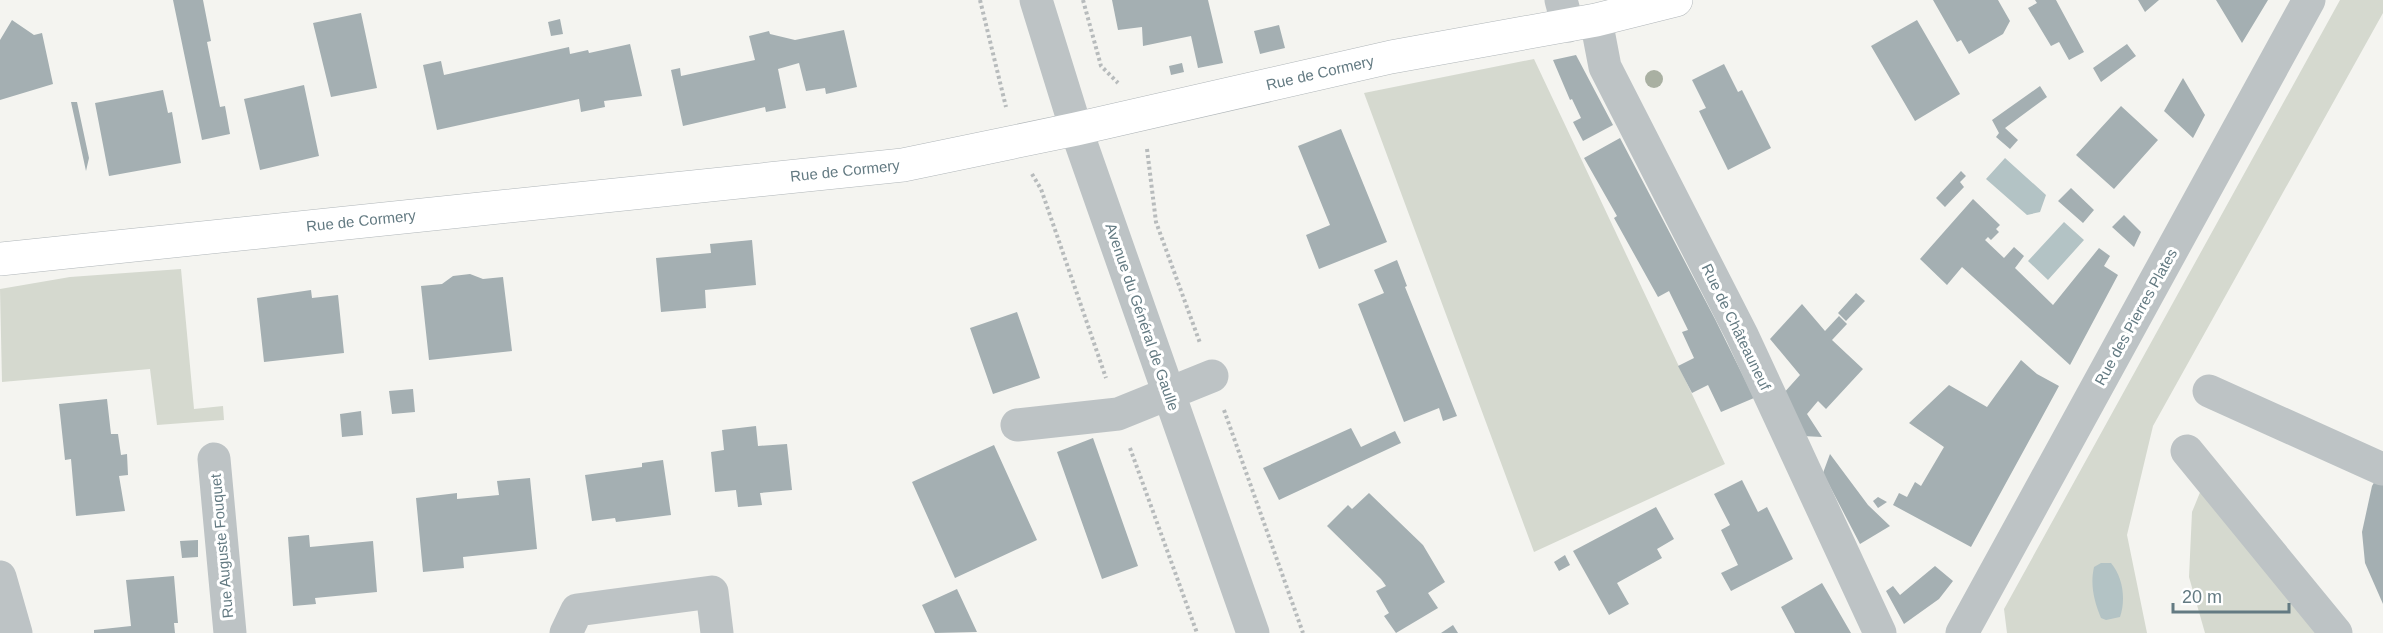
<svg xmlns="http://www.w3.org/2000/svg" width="2383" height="633" font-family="Arial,sans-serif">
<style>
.green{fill:#d5d9cf}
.water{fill:#b3c3c5}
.building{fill:#a4afb2}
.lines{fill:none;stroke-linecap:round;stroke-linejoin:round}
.major-casing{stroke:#b0b6b9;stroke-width:34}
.path{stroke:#b7bbbc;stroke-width:4;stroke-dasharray:3 3;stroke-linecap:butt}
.minor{stroke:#bdc3c5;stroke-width:33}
.major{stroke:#fff;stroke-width:33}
.tree{fill:#a9b0a2}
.labels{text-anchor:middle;stroke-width:6;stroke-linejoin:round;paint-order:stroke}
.street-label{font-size:15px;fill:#637a82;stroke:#fff}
</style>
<rect width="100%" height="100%" fill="#f4f4f0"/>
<path class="green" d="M2340 0H2383V13L2153 426 2127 535 2147 633H2007L2004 609Z
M1534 59 1725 464 1534 552 1364 93Z
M181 269 194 409 223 406 224 420 157 425 150 369 2 382 0 289 70 277Z
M2201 490 2318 633H2205L2189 577 2192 512Z"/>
<path class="water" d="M2005 158 2046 195 2040 212 2027 215 1986 179Z
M2064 222 2084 240 2048 280 2028 261Z
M2101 563H2111C2123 577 2126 600 2120 617L2106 620 2101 618C2094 601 2090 585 2094 567Z"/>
<path class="building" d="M173 0H203L211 41 207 42 220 107 225 106 230 134 202 140Z
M1112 0H1208L1223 63 1198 68 1191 36 1143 46 1142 27 1118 30Z
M1933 0H1998L2010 21 2003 34 1969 54 1961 40 1957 42Z
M2035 0H2056L2084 52 2069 60 2059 42 2051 46 2028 8 2037 3Z
M2138 0H2159L2145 12Z
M2216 0H2268L2242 43Z
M361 13 377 88 331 97 313 23Z
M560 19 563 34 551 36 548 22Z
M12 20 34 35 42 33 53 84 0 100V40Z
M1917 20 1960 94 1915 121 1871 46Z
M1279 25 1285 48 1260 54 1254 31Z
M844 30 857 87 826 94 825 88 806 91 799 63 778 69 786 108 766 112 765 107 683 126 671 70 680 68 681 76 755 60 749 36 769 31 770 34 795 40Z
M630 44 642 96 604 101 605 107 581 112 579 99 437 130 423 65 441 61 444 75 569 47 570 54 588 50 589 53Z
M2127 44 2136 56 2101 82 2093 68Z
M1576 55 1613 125 1583 141 1573 122 1581 118 1572 99 1570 100 1553 60Z
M1182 63 1184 72 1171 75 1169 66Z
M1724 64 1738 92 1742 90 1771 148 1728 170 1699 111 1706 108 1692 80Z
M2183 78 2205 115 2193 138 2164 111Z
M304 85 319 156 260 170 244 99Z
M2040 86 2047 97 2005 128 2018 140 2010 149 1996 137 1999 133 1992 120Z
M163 90 168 113 172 112 181 163 109 176 95 103Z
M71 102H77L89 158 86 171Z
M2121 106 2158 140 2114 189 2076 155Z
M1341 129 1387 242 1319 269 1306 235 1330 225 1298 146Z
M1620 138 1715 319 1754 398 1721 412 1708 385 1692 393 1678 366 1694 358 1682 332 1688 330 1669 291 1658 297 1614 218 1617 216 1584 158Z
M1961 171 1966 176 1960 182 1964 187 1945 207 1936 198Z
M2071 188 2094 210 2083 223 2058 201Z
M1973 199 2000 225 1996 229 1999 232 1991 240 1988 237 1985 240 2004 258 2014 247 2024 256 2015 268 2053 305 2099 248 2110 256 2104 266 2118 275 2070 365 1962 267 1947 285 1920 259Z
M2124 215 2141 232 2134 247 2112 227Z
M752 240 756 285 705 290 706 308 661 312 656 258 711 253 710 244Z
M1397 260 1407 286 1405 287 1457 416 1443 421 1439 408 1404 422 1358 304 1384 293 1374 270Z
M470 274 483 279 503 277 512 351 429 360 421 286 442 284 453 276Z
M311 290 312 298 338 295 344 353 264 362 257 298Z
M1856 293 1865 301 1846 321 1838 313Z
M1802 304 1825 331 1839 316 1847 324 1832 340 1863 369 1826 409 1818 401 1807 414 1822 437 1803 436 1782 395 1800 375 1770 339Z
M1017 312 1040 378 993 394 970 328Z
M2021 360 2037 374 2059 386 1971 547 1893 505 1899 493 1907 497 1915 482 1921 486 1944 447 1909 423 1949 385 1987 407Z
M413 389 415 412 392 414 389 391Z
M107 399 111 434H118L121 455 127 454 128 475 119 476 125 511 76 516 71 459 65 460 59 404Z
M361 411 363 435 342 437 340 414Z
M756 426 758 446 787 444 792 490 760 493 762 505 738 507 736 490 715 492 711 452 724 450 722 430Z
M1351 428 1361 447 1395 431 1401 443 1279 500 1263 468Z
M1093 438 1138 566 1102 579 1057 452Z
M994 445 1037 540 955 578 912 482Z
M1830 454 1868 505 1890 526 1860 544 1823 473Z
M663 460 671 515 616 522 615 518 592 521 585 475 642 467V463Z
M2383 467V604L2365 563 2362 532 2372 486Z
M530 478 537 549 463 557 464 568 423 572 416 498 457 493V499L499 495 497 481Z
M1742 480 1758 512 1767 507 1793 559 1731 591 1721 573 1738 565 1721 530 1730 525 1714 494Z
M1369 493 1423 545 1445 582 1428 593 1438 608 1396 633 1384 616 1389 613 1376 591 1386 586 1381 579 1327 526 1348 505 1352 509Z
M1878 497 1887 502 1878 508 1873 501Z
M1656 507 1674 539 1657 549 1662 558 1617 583 1629 604 1609 615 1573 551Z
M309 535 310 547 373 541 377 592 315 598 316 604 293 606 288 537Z
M198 540V557L182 558 180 541Z
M1565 555 1570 565 1559 571 1554 562Z
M1935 566 1953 581 1939 599 1904 624 1886 591 1893 586 1900 595Z
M174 576 178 623H174L175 633H94V630L131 626 126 580Z
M1822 583 1851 633H1795L1781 607Z
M957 589 977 632 935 633 922 605Z
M1453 625 1458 633H1441Z"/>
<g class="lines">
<defs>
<path id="major" d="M0 259 903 165 1076 129 1391 57 1596 20 1676 0"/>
</defs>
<use href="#major" class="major-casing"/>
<path class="path" d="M980 0 1006 107
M1083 0 1101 66 1118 83
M1147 149 1156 222 1200 343
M1032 174 1041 189 1106 378
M1224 410 1303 633
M1130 448 1197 633"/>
<path class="minor" d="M1036 0 1076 129 1253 633
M1561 0 1568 26
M1596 20 1605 67 1742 335 1880 633
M2209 391 2382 469
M1017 425 1118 414 1212 376
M2187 451 2336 633
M214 459 230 633
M0 577 16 633
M566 633 577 610 712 592 717 633
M1962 633 2309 0"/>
<use href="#major" class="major"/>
</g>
<circle class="tree" cx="1654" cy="79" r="9"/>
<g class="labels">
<g class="street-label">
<text transform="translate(1320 73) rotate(-13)" y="5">Rue de Cormery</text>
<text transform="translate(845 171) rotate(-6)" y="5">Rue de Cormery</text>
<text transform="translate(361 221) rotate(-6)" y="5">Rue de Cormery</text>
<text transform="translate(1142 317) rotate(71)" y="5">Avenue du Général de Gaulle</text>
<text transform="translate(2136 317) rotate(-61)" y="5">Rue des Pierres Plates</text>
<text transform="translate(1736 327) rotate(64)" y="5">Rue de Châteauneuf</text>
<text transform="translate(222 546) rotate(-95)" y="5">Rue Auguste Fouquet</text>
</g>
</g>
<path d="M2173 603v9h116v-9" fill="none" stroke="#637a82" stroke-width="3"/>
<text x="2182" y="603" font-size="18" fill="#637a82" stroke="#ffffff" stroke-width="4.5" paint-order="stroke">20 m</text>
</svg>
